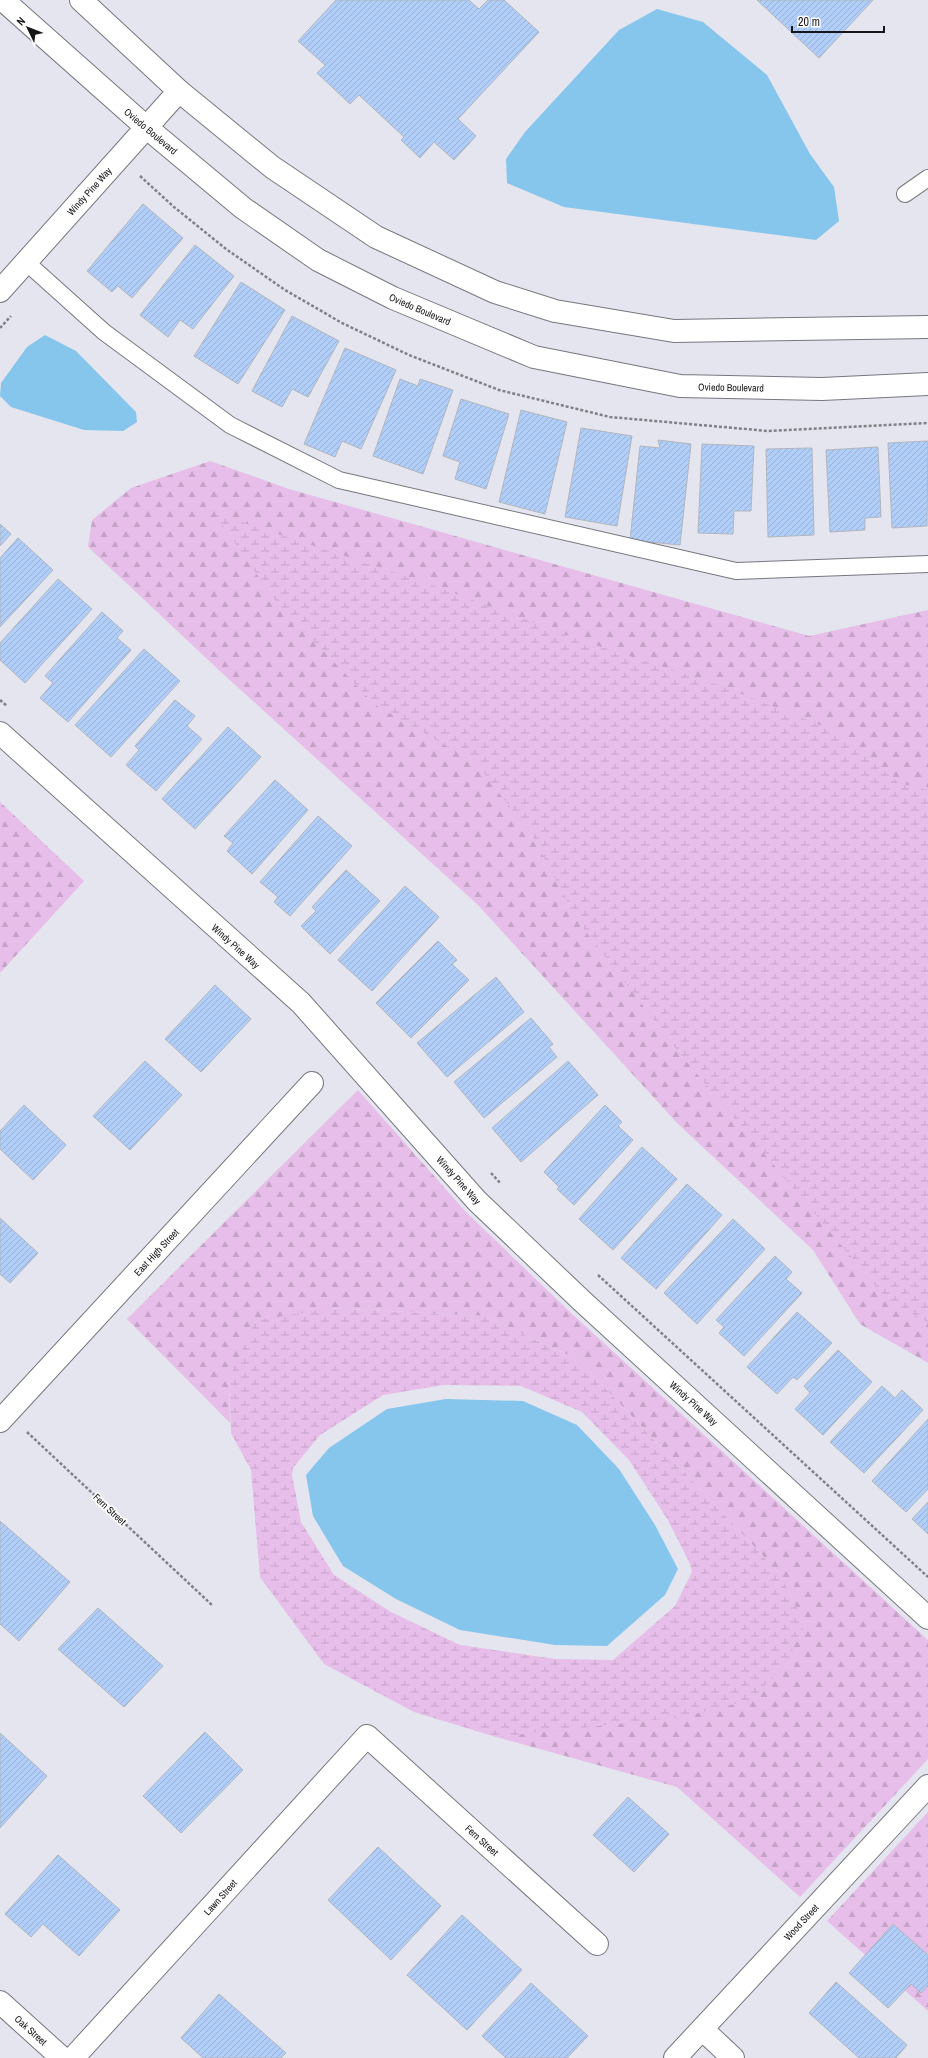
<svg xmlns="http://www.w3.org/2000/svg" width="928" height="2058" font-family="'Archivo Narrow',sans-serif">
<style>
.forest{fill:url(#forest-firs)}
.wetland{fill:url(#wetland-marsh);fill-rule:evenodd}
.water{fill:#86c6ec}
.building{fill:url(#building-hatch);stroke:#b1b6bd}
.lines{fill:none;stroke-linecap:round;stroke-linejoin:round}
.lane-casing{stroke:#76777f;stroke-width:18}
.street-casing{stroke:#76777f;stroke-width:24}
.secondary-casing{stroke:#76777f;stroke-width:24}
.path{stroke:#808086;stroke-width:2.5;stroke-dasharray:3 2;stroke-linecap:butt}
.lane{stroke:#fff;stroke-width:16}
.street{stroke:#fff;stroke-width:22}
.secondary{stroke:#fff;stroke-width:22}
.labels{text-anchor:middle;stroke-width:3.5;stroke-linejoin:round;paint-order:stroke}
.street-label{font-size:10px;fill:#161619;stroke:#fff}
</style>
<defs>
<pattern id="forest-firs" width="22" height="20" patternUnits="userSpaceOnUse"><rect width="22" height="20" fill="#e7bee9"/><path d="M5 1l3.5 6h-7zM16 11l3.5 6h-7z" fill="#c5a3c7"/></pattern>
<pattern id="wetland-marsh" width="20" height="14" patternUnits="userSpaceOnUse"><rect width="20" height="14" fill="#e7bee9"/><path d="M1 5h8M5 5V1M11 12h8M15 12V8" fill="none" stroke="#c5a3c7"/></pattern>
<pattern id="building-hatch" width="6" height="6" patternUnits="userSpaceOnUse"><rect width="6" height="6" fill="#b1cef9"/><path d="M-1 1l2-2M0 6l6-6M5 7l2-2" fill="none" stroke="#98b0d5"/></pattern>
</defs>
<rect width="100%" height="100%" fill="#e4e5ee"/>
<path class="forest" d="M210 461 289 489 809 636 928 610V1363L860 1324 813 1250 678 1124 477 904 222 673 88 547 92 520 131 488Z
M0 802 84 881 0 973Z
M358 1090 465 1211 571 1313 928 1640V1759L800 1897 677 1787 496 1737 541 1731 779 1573 579 1360 484 1316 329 1308 229 1378 230 1423 127 1319Z
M928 1812V2011L827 1921Z"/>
<path class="wetland" d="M214 513 424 582 589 643 719 685 833 730 899 783 928 790V1322L890 1303 680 1054 577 920 535 840 477 764 374 704 274 599Z
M329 1308 484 1316 579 1360 779 1573 805 1623 787 1662 751 1700 682 1717 496 1737 414 1712 324 1664 260 1577 251 1470 231 1433 229 1378 255 1321ZM444 1385 521 1386 582 1412 629 1460 668 1520 690 1564 692 1572 675 1606 613 1660 555 1659 460 1645 391 1612 334 1575 301 1522 292 1475 293 1468 320 1435 383 1395Z"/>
<path class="water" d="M657 9 703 22 767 75 810 154 834 187 839 221 816 240 564 207 507 183 506 159 525 132 619 30Z
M45 335 76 351 136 412 137 422 123 431 84 430 11 407 0 396 1 383 27 347Z
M446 1399 523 1401 577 1425 619 1469 655 1525 678 1569 665 1595 607 1646 555 1645 460 1630 396 1599 343 1566 313 1516 306 1475 329 1448 387 1409Z"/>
<path class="building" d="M336 0H469L479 9 488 0H504L539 32 458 119 476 136 454 160 434 142 420 158 401 140 404 137 359 95 350 104 317 73 325 65 298 41Z
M757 0H873L819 58Z
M143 204 183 238 132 298 118 286 112 292 87 271Z
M195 245 234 276 193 329 180 320 168 337 140 315Z
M241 282 285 310 238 384 194 356Z
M292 316 339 341 308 397 292 389 282 407 252 391Z
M345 348 396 370 361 449 342 441 335 457 304 444Z
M400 379 418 386 420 379 453 390 423 474 373 456Z
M461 399 509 414 486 489 455 479 460 462 443 456Z
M521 410 567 422 545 514 499 502Z
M581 428 632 436 617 526 565 517Z
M658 440 691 444 680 545 630 540 640 446 660 448Z
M928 441 927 526 892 528 888 443Z
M702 444 754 446 751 511H734L733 534 698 533Z
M878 447 881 517 865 518V530L830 532 826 450Z
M812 448 814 535 768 537 766 449Z
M0 524 11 534 0 546Z
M18 538 53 570 0 627V558Z
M58 579 92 609 25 683 0 660V643Z
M102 612 123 631 117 638 131 650 68 722 40 698 53 683 45 676Z
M144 649 180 681 111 757 75 725Z
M175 700 195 716 187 726 202 739 156 791 126 765 139 750 135 746Z
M228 727 261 757 195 829 162 799Z
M275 780 308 810 252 874 227 851 233 843 224 836Z
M318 816 352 846 290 916 274 902 278 897 260 882Z
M346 870 380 901 330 954 301 926 316 911 312 907Z
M405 886 439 917 372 991 338 960Z
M438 941 457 960 452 964 469 980 411 1038 376 1003Z
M496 977 524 1012 447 1077 417 1043Z
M215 985 251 1019 201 1072 165 1039Z
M531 1018 553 1044 549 1047 557 1057 484 1118 454 1082Z
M145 1061 182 1095 130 1150 93 1116Z
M568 1061 598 1095 521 1162 492 1128Z
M24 1105 66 1145 33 1180 0 1149V1131Z
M605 1105 622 1122 618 1126 633 1140 574 1205 557 1189 559 1187 544 1172Z
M642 1147 677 1179 613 1250 579 1219Z
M687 1184 722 1215 656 1289 621 1258Z
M0 1218 38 1253 10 1283 0 1274Z
M733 1219 765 1249 697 1324 664 1293Z
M775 1256 792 1272 786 1279 802 1293 744 1356 719 1333 724 1327 716 1320Z
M797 1312 832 1343 797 1380 793 1377 777 1394 747 1367Z
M838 1350 872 1382 823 1435 795 1409 810 1393 804 1386Z
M882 1386 895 1398 902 1390 923 1410 864 1473 830 1442Z
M928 1419V1489L906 1512 872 1481Z
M928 1502V1534L912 1519Z
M0 1521 70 1582 19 1641 0 1624Z
M98 1608 163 1666 124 1707 58 1649Z
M205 1732 243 1770 181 1833 143 1796Z
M0 1733 47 1776 0 1828Z
M628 1797 669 1834 634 1872 593 1835Z
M378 1847 441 1906 391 1960 328 1900Z
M58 1855 120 1910 79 1956 43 1924 31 1937 5 1914Z
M462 1915 522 1970 467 2030 407 1975Z
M893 1924 928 1955V1985L921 1993 911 1984 888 2008 849 1973Z
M836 1982 907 2045 896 2058H859L809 2013Z
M531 1983 588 2036 567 2058H506L482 2036Z
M219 1994 286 2053 281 2058H203L181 2038Z"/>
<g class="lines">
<defs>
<path id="lane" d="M905 194 928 178
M26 262 104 332 230 425 339 480 736 571 928 564"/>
<path id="street" d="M0 291 179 91
M0 733 301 1003 477 1201 582 1301 928 1618
M0 1421 312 1083
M0 2002 62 2058
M702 2029 733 2058
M73 2058 367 1736 597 1944
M675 2058 928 1786"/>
<path id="secondary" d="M3 0 146 127 243 208 318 260 393 298 534 357 680 386 822 389 928 384
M81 0 179 91 272 167 376 237 495 292 555 311 674 331 928 327"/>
</defs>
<use href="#lane" class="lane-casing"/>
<use href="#street" class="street-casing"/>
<use href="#secondary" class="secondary-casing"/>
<path class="path" d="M140 176 174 207 226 249 285 290 342 323 409 355 499 390 610 417 768 431 928 423
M0 328 11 316
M0 700 7 706
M491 1173 501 1184
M598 1275 928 1577
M27 1432 212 1605"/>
<use href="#lane" class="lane"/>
<use href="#street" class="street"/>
<use href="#secondary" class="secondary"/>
</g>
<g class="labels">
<g class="street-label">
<text transform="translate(151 131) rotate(40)" y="4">Oviedo Boulevard</text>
<text transform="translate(89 191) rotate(-48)" y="4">Windy Pine Way</text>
<text transform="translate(420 309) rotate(23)" y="4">Oviedo Boulevard</text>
<text transform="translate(731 387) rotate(1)" y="4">Oviedo Boulevard</text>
<text transform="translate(236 946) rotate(42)" y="4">Windy Pine Way</text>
<text transform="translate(459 1180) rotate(48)" y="4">Windy Pine Way</text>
<text transform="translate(156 1252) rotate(-47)" y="4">East High Street</text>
<text transform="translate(694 1403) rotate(42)" y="4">Windy Pine Way</text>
<text transform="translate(110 1509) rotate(43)" y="4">Fern Street</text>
<text transform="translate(482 1840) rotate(42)" y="4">Fern Street</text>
<text transform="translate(220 1897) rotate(-48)" y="4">Lawn Street</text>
<text transform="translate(801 1922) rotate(-47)" y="4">Wood Street</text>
<text transform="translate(31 2030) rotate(42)" y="4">Oak Street</text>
</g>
</g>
<g transform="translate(28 28) rotate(313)" stroke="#ffffff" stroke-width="3" paint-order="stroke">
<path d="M0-3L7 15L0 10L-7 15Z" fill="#161619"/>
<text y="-6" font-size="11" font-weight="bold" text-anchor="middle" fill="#161619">N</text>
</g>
<path d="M792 26v6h92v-6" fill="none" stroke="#161619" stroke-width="2"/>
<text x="798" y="26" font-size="12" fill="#161619" stroke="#ffffff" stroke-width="3" paint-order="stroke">20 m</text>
</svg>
